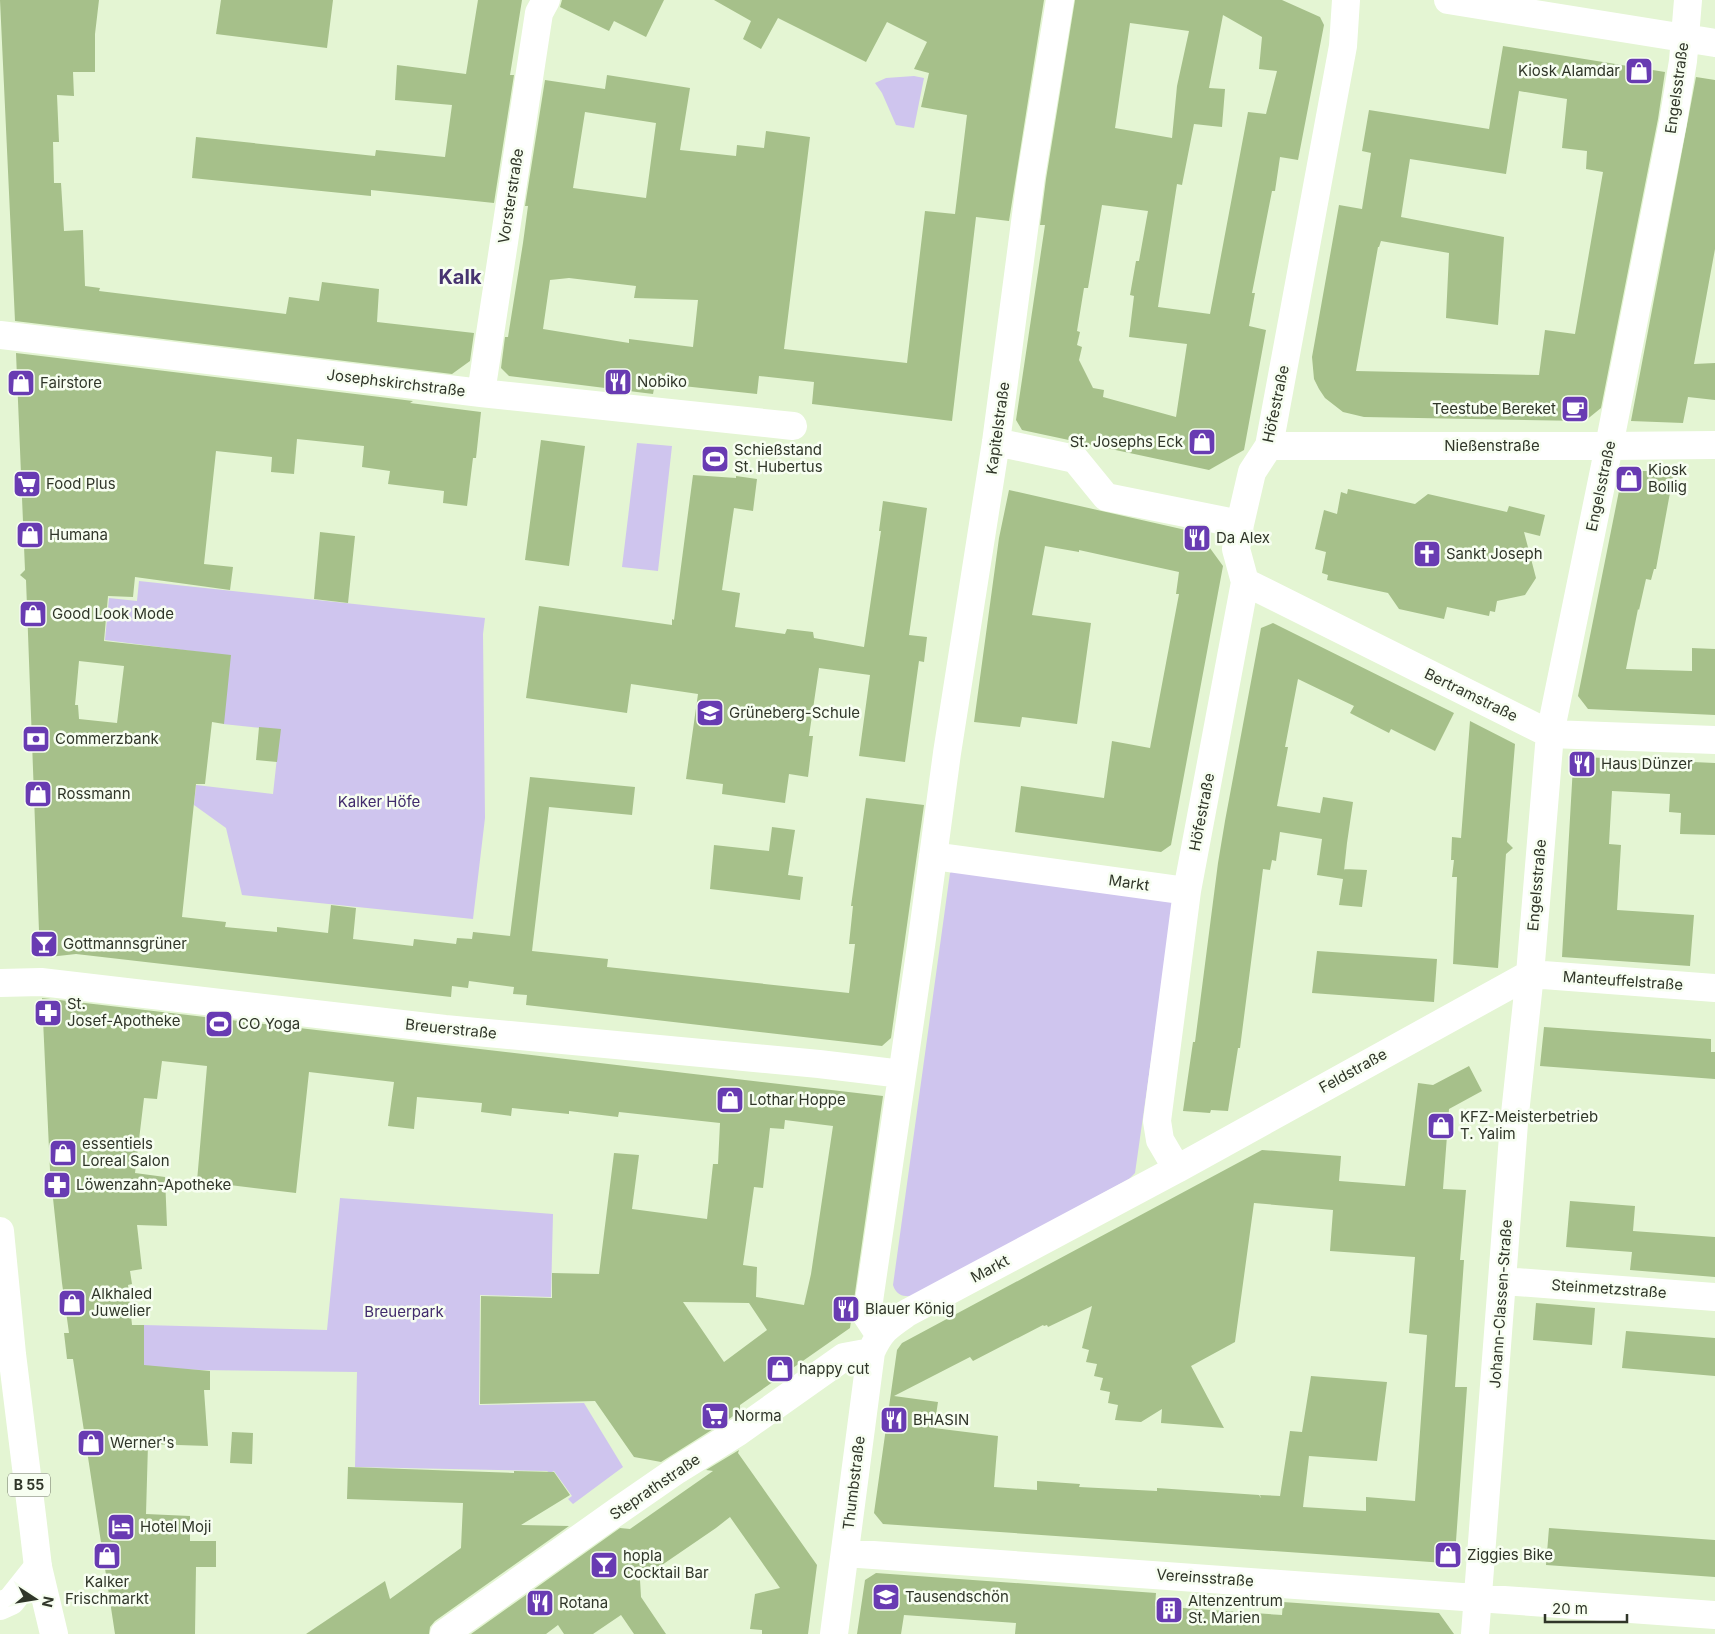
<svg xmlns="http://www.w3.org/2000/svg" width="1715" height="1634" font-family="Inter,sans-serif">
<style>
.green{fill:#cfc5ee}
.building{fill:#a6c08a;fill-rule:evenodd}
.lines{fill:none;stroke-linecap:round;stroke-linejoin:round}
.minor{stroke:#fff;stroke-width:28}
.primary{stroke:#fff;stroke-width:28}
.labels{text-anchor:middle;stroke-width:5;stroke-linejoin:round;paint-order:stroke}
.shield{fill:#f7fef1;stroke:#6c7265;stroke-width:1}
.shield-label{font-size:14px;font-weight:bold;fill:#303629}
.poi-label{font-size:15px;fill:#303629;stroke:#f7fef1;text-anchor:start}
.street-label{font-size:15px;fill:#303629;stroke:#f7fef1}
.park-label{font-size:15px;fill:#412b6c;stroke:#f7fef1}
.district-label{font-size:20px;font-weight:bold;fill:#473470;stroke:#f7fef1}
</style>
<rect width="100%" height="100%" fill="#e4f5d3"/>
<path class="green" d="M914 76 924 78 914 128 896 125 882 93 875 83 886 78Z
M637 443 672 446 658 571 622 567Z
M139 581 485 618 483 634 485 818 473 919 242 895 226 828 194 805 196 785 273 794 280 730 223 724 229 656 105 640 109 598 137 601Z
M956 868 1170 898 1173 906 1135 1173 1129 1179 913 1296C903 1297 896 1295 893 1285L950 873Z
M340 1198 553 1214 551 1297 480 1295 479 1405 584 1403 623 1467 573 1504 568 1499 572 1496 554 1471 550 1473 547 1471 355 1467 357 1372 200 1370 144 1367V1325L327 1330Z"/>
<path class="building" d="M0 0H99L95 34V72H73L74 96 57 95 59 142H53L54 183H61L64 231 83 230 85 286 100 288 99 291 286 314 289 297 319 301 322 282 379 289 377 322 474 333 470 361 452 374 15 321Z
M221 0H333L327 48 216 34Z
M478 0H522L510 75H514L494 203 371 190V196L192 178 196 137 375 156 376 150 445 157 452 105 395 100 397 65 466 74Z
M562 0H664L646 37 614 21 609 31 560 7Z
M714 0H1044L1009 221 976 217 952 421 812 404 814 382 759 376 757 394 655 383 653 394 509 376 501 368 505 337H508L523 243 528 206H525L545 80 605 89 607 75 690 88 680 150 736 156 737 145 764 148 766 131 810 137 784 349 907 363 925 211 955 214 967 115 921 107 929 73 914 69 927 42 887 22 866 62 778 18 761 49 743 39 751 21ZM585 112 656 123 646 198 573 188ZM569 278 636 286 634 298 698 300 693 347 629 339V343L543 329 550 280Z
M1075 0H1282L1320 17 1324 25 1298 160 1280 157 1275 191H1272L1252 293H1255L1249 326 1266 330 1244 450 1209 470 1022 430 1016 420 1045 225H1040L1046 179ZM1223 15 1262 37 1259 69 1277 71 1266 114 1248 112 1210 314 1158 307 1177 184 1182 185 1194 124 1222 127 1225 89 1209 88ZM1130 23 1189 31 1177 86 1172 138 1115 128ZM1102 205 1148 211 1139 261H1136L1130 295 1134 296 1129 337 1187 344 1176 417 1103 397 1104 390 1093 388 1079 360 1082 347 1077 345 1080 332 1077 331 1084 288H1088Z
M1503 46 1665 72 1658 119 1601 408 1585 421 1364 417 1343 412 1325 398 1319 389 1314 379 1312 357 1339 205 1362 209 1371 153 1362 151 1369 110 1489 129ZM1519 91 1567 99 1562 148 1587 151 1586 169 1603 172 1575 334 1545 330 1539 375 1356 371 1378 247H1379L1381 241 1449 253 1446 318 1498 325 1504 237 1401 217 1410 159 1506 174Z
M1696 77 1715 80V249L1694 364 1715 363V400L1688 397 1683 423 1631 421Z
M16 353 413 401 410 403 481 412 476 458H473L467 506 443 503 444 491 388 484 390 471 362 467 364 446 297 439 294 474 271 472 272 457 216 451 204 564 233 567 230 590 135 577 133 597 108 596 104 641 231 655 224 724 212 722 205 784H196L182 917 226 922 225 927 277 932V927L328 933 331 905 356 908 353 939 413 946 414 939 456 944 457 938 472 939 473 932 510 936 530 777 635 787 632 815 549 807 532 951 608 959 607 967 849 993 855 944H849L853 906H851L866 798 924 805 891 1038 882 1046 526 1005 527 995 513 994 514 987 469 981 468 988 452 986 451 997 76 954 40 958 26 580 20 575 25 570ZM79 661 124 666 117 723 79 719 78 705H75Z
M541 440 585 446 569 566 525 560Z
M1623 471H1674L1656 569H1654L1651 580 1646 579 1639 610 1638 609 1626 669 1692 671V648L1715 649V715L1588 709 1578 696Z
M693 475 736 478V476L757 479 753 511 734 508 722 590 740 593 735 627 785 634 787 629 813 632 814 638 864 647 881 531H879L883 501 927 508 909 635 927 637 924 662 919 661 905 762 859 756 870 675 819 668 809 736H813L808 777 789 774 785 803 722 794 723 784 686 779 698 694 631 684 627 713 526 698 539 606 672 625V619L674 620Z
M1348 489 1415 504 1428 494 1507 512 1509 506 1545 515 1540 536 1524 532 1536 578 1525 595 1497 601 1495 612 1490 611 1489 616 1447 607 1444 619 1399 609 1388 593 1327 580 1328 575 1322 573 1326 552 1315 549 1324 510 1337 514 1341 492 1347 494Z
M1009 490 1199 533 1223 566 1171 845 1161 852 1015 832 1021 786 1104 798 1112 741 1150 748 1179 594H1176L1179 572 1079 550V552L1045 546 1032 615 1091 623 1077 724 1022 717 1020 727 974 722 999 538Z
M320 532 355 536 348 603 314 599Z
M1273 623 1454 713 1435 751 1391 729 1389 733 1350 713 1354 706 1298 679 1285 747H1288L1277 806 1320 813 1323 797 1353 802 1347 843 1344 871V869L1367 870 1362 907 1339 905 1343 879 1317 875 1322 839 1280 832 1276 861 1272 860 1270 870 1263 869 1240 1048H1238L1228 1111 1211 1110 1210 1113 1183 1111 1193 1042H1195L1218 863 1225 821 1261 628Z
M1470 721 1515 744 1507 842 1513 848 1506 854 1498 968 1453 964 1457 877H1452L1454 860H1451L1452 837 1461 838Z
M259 727 281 729 277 762 256 760Z
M1582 757 1715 763V835L1680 834 1681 813 1669 812 1670 794 1612 791 1609 844 1621 845 1617 910 1694 915 1690 966 1562 957 1573 766Z
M772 827 795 830 788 875 803 877 800 900 710 889 714 845 769 851Z
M1317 951 1437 959 1434 1002 1312 993Z
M42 998 883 1096 850 1328 740 1405V1411L729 1419 661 1462 634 1457 595 1401 480 1404 481 1296 552 1298V1273L599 1274 614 1153 639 1155 632 1209 707 1219 713 1164H718L720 1123 619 1112 618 1117 569 1111V1114L512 1108 511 1116 481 1112 482 1103 417 1097 414 1129 388 1126 394 1082 309 1072 296 1193 197 1181 207 1066 162 1061 157 1099 144 1098 135 1173 165 1177 167 1226 137 1225 142 1269 130 1271 132 1284 128 1285 132 1325H144V1365L210 1371V1390H204L208 1446 148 1444 146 1514 190 1516V1541H216V1567H196L195 1634H115L73 1359H67L64 1333H69L62 1283 50 1170ZM785 1120 833 1126 811 1274 804 1305 756 1297 757 1267 743 1265 754 1187 763 1188 770 1128 784 1129ZM683 1302 749 1303 767 1330 724 1362Z
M1544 1027 1711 1039V1052H1715V1079L1540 1066Z
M1469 1066 1482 1091 1449 1109 1443 1189 1466 1190 1460 1260H1464L1455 1387H1467L1455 1555 1445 1563 883 1524 874 1513 897 1350 902 1343 1262 1150 1341 1156 1339 1181 1405 1186 1418 1083 1433 1085ZM1254 1203 1333 1210 1330 1251 1415 1257 1409 1333 1427 1335 1415 1501 1366 1497V1511L1303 1507 1309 1456 1377 1461 1387 1382 1311 1376 1302 1432 1290 1431 1280 1496 1260 1495 1261 1498 1259 1495 1157 1488V1491L1079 1487 1080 1484 1037 1481V1490L994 1487 998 1436 934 1428 938 1402 894 1396 970 1357 973 1361 1043 1325 1044 1326 1047 1325 1048 1327 1092 1306 1082 1348 1089 1350 1086 1362 1097 1364 1094 1376 1103 1378 1100 1390 1110 1392 1108 1403 1118 1405 1115 1420 1141 1422 1162 1409 1161 1423 1224 1428 1191 1366 1235 1342Z
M1570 1201 1635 1206 1633 1231 1715 1237V1277L1630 1270 1632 1252 1566 1247Z
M1536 1303 1595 1308 1592 1345 1533 1340Z
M1626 1331 1715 1338V1376L1622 1368Z
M232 1432 253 1433 252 1464 230 1463Z
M739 1450 738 1453 817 1565 808 1634H762V1630L750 1629 755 1594 780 1588 730 1517 716 1528 640 1580 641 1597 666 1634H634L621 1615 593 1634H564L558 1625 546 1634H471L620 1528 630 1529 713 1471 706 1470Z
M348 1467 514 1473V1471L554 1472 570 1495 521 1525 569 1526 435 1621 430 1627 429 1634H306L385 1581 390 1599 461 1548 463 1503 347 1499Z
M1549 1528 1715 1540V1577L1546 1565Z
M876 1573 1156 1593 1155 1606 1282 1615 1283 1602 1439 1613 1454 1634H1015L1016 1623 904 1615 901 1634H857L865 1580Z"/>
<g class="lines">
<path class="minor" d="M1448 0 1715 43
M0 335 481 393 793 426
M481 393 537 26 539 13 546 0
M996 442 1075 459 1106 497 1240 524
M1269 446H1609L1715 445
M1245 582 1550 734 1715 740
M933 856 1187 891
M1530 974 1715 988
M0 983 41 982 445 1029 819 1064 902 1074
M1177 1169 1530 974
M1503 1281 1715 1297
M879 1334 867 1316 870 1294 921 946 947 753 996 442 1031 177 1060 0
M845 1553 1715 1615
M0 1606 11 1601 38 1567
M444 1634 622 1508 677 1470 738 1432 844 1357 871 1352
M834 1634 871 1352C881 1330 888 1326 907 1313L1177 1169 1160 1140 1157 1121 1187 891 1245 582 1236 549 1240 524 1252 472 1269 446 1343 46 1346 0
M1475 1634 1514 1123 1530 974 1550 734 1609 446 1673 122 1683 61 1688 0"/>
<path class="primary" d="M0 1231 12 1354 33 1524 38 1567 54 1634"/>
</g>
<defs>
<symbol id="shop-square" viewBox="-11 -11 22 22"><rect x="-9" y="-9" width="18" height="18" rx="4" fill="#683bb2" stroke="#f7fef1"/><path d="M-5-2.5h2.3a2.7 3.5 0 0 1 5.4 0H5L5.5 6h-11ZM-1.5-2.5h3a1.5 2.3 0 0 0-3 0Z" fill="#fff"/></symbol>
<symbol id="restaurant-square" viewBox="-11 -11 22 22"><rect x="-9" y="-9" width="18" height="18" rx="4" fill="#683bb2" stroke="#f7fef1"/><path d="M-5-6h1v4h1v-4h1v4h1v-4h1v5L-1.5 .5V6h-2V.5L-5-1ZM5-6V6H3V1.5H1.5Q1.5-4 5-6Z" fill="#fff"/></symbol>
<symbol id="cafe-square" viewBox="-11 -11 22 22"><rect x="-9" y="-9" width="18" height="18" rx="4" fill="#683bb2" stroke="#f7fef1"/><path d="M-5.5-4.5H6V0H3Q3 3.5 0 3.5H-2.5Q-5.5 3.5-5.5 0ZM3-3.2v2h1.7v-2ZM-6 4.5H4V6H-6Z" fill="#fff"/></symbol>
<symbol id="stadium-square" viewBox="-11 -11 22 22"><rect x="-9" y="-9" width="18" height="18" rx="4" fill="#683bb2" stroke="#f7fef1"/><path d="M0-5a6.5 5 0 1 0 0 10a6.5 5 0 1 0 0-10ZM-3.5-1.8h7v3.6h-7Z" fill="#fff"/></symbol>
<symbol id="supermarket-square" viewBox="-11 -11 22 22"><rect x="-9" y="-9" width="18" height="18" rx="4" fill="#683bb2" stroke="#f7fef1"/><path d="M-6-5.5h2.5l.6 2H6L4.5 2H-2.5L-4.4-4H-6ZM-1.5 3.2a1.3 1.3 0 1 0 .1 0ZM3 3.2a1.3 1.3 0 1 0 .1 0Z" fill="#fff"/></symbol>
<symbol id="church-square" viewBox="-11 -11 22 22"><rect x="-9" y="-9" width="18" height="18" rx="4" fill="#683bb2" stroke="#f7fef1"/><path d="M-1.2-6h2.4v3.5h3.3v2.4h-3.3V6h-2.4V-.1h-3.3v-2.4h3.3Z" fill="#fff"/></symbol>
<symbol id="school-square" viewBox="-11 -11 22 22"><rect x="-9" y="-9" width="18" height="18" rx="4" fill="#683bb2" stroke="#f7fef1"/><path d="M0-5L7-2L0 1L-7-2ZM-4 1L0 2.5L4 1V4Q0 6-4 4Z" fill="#fff"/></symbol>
<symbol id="bank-square" viewBox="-11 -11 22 22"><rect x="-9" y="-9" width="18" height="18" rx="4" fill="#683bb2" stroke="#f7fef1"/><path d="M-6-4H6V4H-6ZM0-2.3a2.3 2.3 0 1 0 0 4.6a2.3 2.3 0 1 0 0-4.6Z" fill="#fff"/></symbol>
<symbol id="bar-square" viewBox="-11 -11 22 22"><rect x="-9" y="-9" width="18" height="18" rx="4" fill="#683bb2" stroke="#f7fef1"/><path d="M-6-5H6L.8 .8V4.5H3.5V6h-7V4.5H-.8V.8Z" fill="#fff"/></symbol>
<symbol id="pharmacy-square" viewBox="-11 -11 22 22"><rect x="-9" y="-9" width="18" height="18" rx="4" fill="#683bb2" stroke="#f7fef1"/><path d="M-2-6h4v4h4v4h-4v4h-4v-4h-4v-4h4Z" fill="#fff"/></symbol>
<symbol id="hotel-square" viewBox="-11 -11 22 22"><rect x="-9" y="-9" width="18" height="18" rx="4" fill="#683bb2" stroke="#f7fef1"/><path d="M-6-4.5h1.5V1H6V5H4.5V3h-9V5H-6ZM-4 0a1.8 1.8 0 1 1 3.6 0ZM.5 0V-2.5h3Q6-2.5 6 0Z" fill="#fff"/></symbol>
<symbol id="building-square" viewBox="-11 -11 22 22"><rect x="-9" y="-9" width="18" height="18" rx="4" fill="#683bb2" stroke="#f7fef1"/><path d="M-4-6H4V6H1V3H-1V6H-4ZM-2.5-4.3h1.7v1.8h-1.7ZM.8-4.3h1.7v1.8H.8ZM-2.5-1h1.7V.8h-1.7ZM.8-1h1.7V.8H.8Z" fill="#fff"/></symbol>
</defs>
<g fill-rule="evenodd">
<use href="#shop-square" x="1623" y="55" width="32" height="32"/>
<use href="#restaurant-square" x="602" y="366" width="32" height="32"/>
<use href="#shop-square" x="5" y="367" width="32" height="32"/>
<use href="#cafe-square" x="1559" y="393" width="32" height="32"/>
<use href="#shop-square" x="1186" y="426" width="32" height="32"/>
<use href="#stadium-square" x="699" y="443" width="32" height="32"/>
<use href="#shop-square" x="1613" y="463" width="32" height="32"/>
<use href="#supermarket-square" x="11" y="468" width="32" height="32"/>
<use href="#shop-square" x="14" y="519" width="32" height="32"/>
<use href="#restaurant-square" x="1181" y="522" width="32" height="32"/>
<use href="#church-square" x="1411" y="538" width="32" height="32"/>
<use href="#shop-square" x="17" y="598" width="32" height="32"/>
<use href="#school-square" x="694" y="697" width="32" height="32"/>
<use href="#bank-square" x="20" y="723" width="32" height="32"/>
<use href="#restaurant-square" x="1566" y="748" width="32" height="32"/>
<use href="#shop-square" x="22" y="778" width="32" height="32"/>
<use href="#bar-square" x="28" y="928" width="32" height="32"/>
<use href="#pharmacy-square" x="32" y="997" width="32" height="32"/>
<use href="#stadium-square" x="203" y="1008" width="32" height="32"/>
<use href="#shop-square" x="714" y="1084" width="32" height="32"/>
<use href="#shop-square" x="1425" y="1110" width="32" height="32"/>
<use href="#shop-square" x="47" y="1137" width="32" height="32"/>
<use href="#pharmacy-square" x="41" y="1169" width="32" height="32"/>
<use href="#shop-square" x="56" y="1287" width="32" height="32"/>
<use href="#restaurant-square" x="830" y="1293" width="32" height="32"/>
<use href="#shop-square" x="764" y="1353" width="32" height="32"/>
<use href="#supermarket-square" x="699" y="1400" width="32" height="32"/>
<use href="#restaurant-square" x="878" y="1404" width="32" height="32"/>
<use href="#shop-square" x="75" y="1427" width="32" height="32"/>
<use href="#hotel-square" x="105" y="1511" width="32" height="32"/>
<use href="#shop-square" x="1432" y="1539" width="32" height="32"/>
<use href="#shop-square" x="91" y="1540" width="32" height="32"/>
<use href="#bar-square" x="588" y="1549" width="32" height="32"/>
<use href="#school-square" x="870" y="1581" width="32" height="32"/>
<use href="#restaurant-square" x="524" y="1587" width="32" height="32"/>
<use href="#building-square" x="1153" y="1594" width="32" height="32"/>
</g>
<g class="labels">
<rect class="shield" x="8" y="1473.5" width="42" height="23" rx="4"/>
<g class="shield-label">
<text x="29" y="1490">B 55</text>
</g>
<g class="poi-label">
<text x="1620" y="76" text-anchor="end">Kiosk Alamdar</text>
<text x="637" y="387">Nobiko</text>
<text x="40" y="388">Fairstore</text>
<text x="1556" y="414" text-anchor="end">Teestube Bereket</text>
<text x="1183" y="447" text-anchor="end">St. Josephs Eck</text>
<text x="734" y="455">Schießstand<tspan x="734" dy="17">St. Hubertus</tspan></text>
<text x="1648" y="475">Kiosk<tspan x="1648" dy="17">Bollig</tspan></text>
<text x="46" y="489">Food Plus</text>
<text x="49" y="540">Humana</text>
<text x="1216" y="543">Da Alex</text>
<text x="1446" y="559">Sankt Joseph</text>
<text x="52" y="619">Good Look Mode</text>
<text x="729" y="718">Grüneberg-Schule</text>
<text x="55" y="744">Commerzbank</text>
<text x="1601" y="769">Haus Dünzer</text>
<text x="57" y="799">Rossmann</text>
<text x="63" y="949">Gottmannsgrüner</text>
<text x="67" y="1009">St.<tspan x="67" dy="17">Josef-Apotheke</tspan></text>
<text x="238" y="1029">CO Yoga</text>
<text x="749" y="1105">Lothar Hoppe</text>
<text x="1460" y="1122">KFZ-Meisterbetrieb<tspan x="1460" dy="17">T. Yalim</tspan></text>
<text x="82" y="1149">essentiels<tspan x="82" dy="17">Loreal Salon</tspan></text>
<text x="76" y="1190">Löwenzahn-Apotheke</text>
<text x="91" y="1299">Alkhaled<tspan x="91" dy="17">Juwelier</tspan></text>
<text x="865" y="1314">Blauer König</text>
<text x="799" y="1374">happy cut</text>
<text x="734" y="1421">Norma</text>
<text x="913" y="1425">BHASIN</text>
<text x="110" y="1448">Werner's</text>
<text x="140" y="1532">Hotel Moji</text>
<text x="1467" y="1560">Ziggies Bike</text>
<text x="623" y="1561">hopla<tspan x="623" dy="17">Cocktail Bar</tspan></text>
<text x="107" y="1587" text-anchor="middle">Kalker<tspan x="107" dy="17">Frischmarkt</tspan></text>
<text x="905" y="1602">Tausendschön</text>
<text x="1188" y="1606">Altenzentrum<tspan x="1188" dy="17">St. Marien</tspan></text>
<text x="559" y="1608">Rotana</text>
</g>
<g class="street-label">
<text transform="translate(1677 88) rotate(-82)" y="5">Engelsstraße</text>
<text transform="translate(511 196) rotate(-81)" y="5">Vorsterstraße</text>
<text transform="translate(396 383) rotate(7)" y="5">Josephskirchstraße</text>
<text transform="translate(1276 404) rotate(-78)" y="5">Höfestraße</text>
<text transform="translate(998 428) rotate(-82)" y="5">Kapitelstraße</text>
<text x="1492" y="451">Nießenstraße</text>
<text transform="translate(1601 486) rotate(-78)" y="5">Engelsstraße</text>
<text transform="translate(1471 695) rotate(26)" y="5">Bertramstraße</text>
<text transform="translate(1202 812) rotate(-79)" y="5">Höfestraße</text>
<text transform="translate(1129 883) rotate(8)" y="5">Markt</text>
<text transform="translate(1537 885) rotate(-85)" y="5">Engelsstraße</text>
<text transform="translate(1623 981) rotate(4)" y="5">Manteuffelstraße</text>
<text transform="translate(451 1029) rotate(6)" y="5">Breuerstraße</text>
<text transform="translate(1353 1071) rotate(-29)" y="5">Feldstraße</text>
<text transform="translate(990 1269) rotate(-28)" y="5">Markt</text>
<text transform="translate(1609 1289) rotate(4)" y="5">Steinmetzstraße</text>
<text transform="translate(1501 1304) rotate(-86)" y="5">Johann-Classen-Straße</text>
<text transform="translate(854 1483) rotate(-83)" y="5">Thumbstraße</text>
<text transform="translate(655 1487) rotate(-34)" y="5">Steprathstraße</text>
<text transform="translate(1205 1578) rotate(4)" y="5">Vereinsstraße</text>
</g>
<g class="park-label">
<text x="379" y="807">Kalker Höfe</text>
<text x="404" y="1317">Breuerpark</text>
</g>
<g class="district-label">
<text x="460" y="284">Kalk</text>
</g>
</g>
<g transform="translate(35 1599) rotate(102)" stroke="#f7fef1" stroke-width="4" paint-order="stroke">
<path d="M0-4L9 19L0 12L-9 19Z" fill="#303629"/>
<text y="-8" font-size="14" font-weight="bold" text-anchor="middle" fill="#303629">N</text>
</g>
<path d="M1545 1614v8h82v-8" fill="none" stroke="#303629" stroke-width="2.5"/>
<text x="1552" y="1614" font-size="15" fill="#303629" stroke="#f7fef1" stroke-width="4" paint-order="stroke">20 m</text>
</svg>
